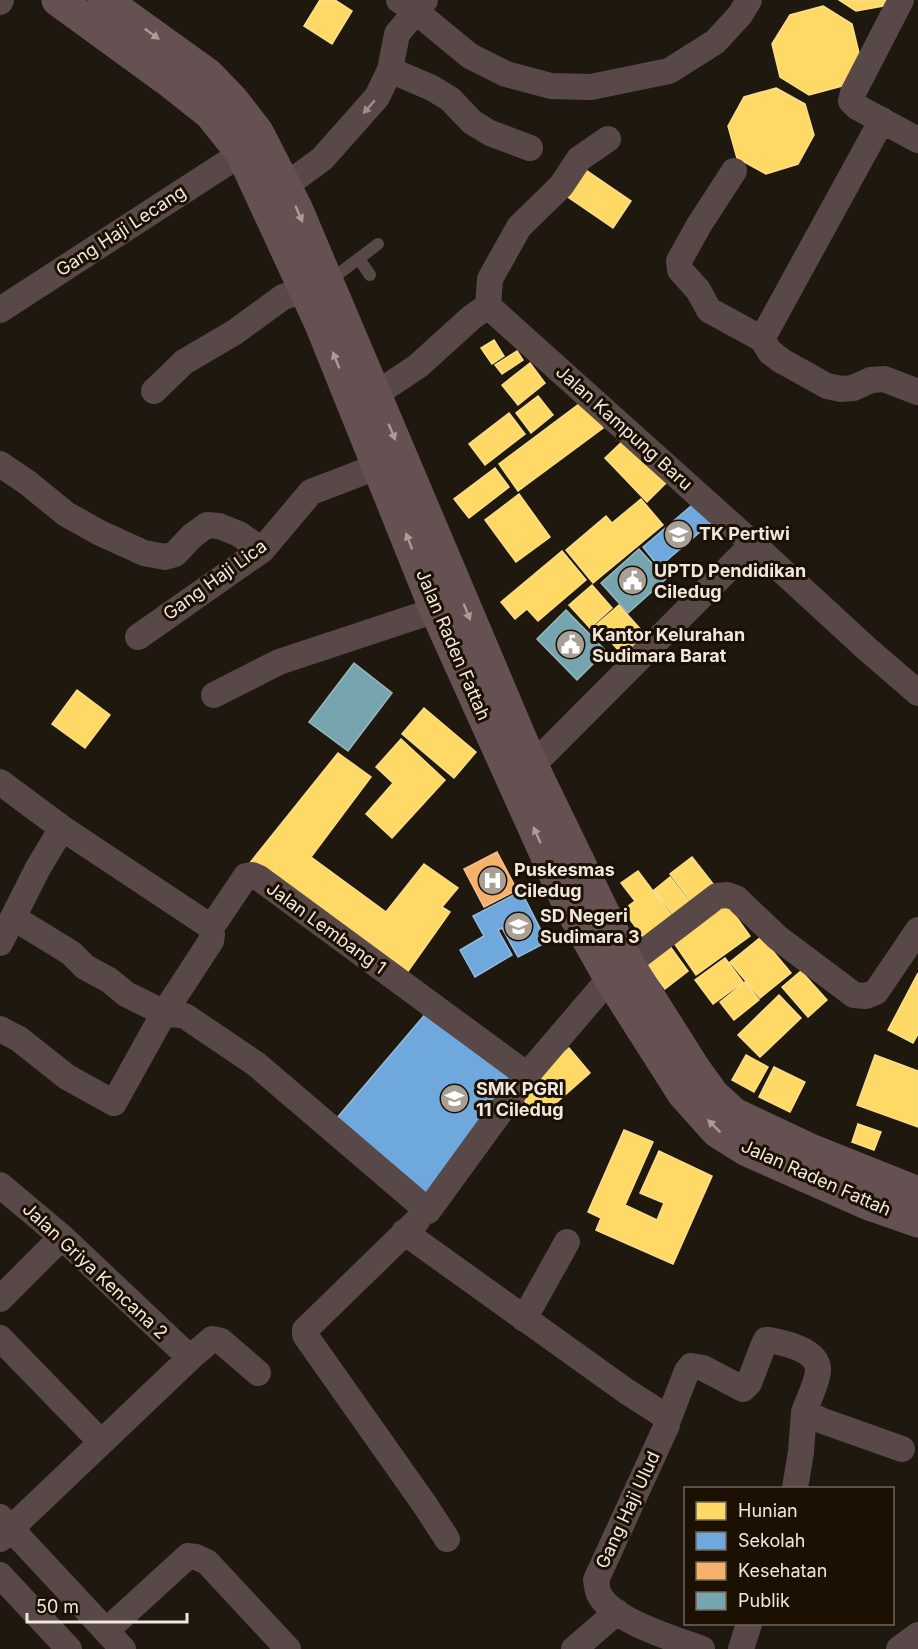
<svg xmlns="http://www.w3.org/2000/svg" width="918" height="1649" font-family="Inter,sans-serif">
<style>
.homes{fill:#ffd966;stroke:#fbde8a;stroke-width:1.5}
.schools{fill:#6fa8dc;stroke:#96bbdc;stroke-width:1.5}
.health{fill:#f6b26b;stroke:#f4c28d;stroke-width:1.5}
.public{fill:#76a5af;stroke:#9bb9bd;stroke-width:1.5}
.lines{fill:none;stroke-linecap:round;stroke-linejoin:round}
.lane{stroke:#584848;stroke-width:12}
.street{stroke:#584848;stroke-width:26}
.secondary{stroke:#665152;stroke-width:33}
.oneway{fill:#ac9c98}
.oneway2{fill:#9d908b}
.labels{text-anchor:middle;stroke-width:6;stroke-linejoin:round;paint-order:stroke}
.street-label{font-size:18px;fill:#f1e8dd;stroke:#1c1002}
.poi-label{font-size:18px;font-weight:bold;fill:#f1e8dd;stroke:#1c1002;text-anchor:start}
</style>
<rect width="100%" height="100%" fill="#1f180f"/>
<path class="homes" d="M320 0H335L352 11 332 44 304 26Z
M839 0H892L889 5 856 11Z
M823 6 852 24 860 57 842 86 809 95 780 77 772 44 790 15Z
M776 88 805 104 814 135 798 164 766 174 737 158 728 126 744 97Z
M580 166 631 201 613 228 562 193Z
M494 340 504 356 492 364 481 348Z
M517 351 523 360 502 374 495 365Z
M530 363 545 383 518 405 502 385Z
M538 396 553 415 531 433 516 413Z
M583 401 603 428 518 491 499 464Z
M509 413 525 434 485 465 469 444Z
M627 437 668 481 647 502 605 458Z
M495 468 509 487 469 518 454 499Z
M519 494 550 537 516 562 485 520Z
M641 499 663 525 593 583 566 550 606 516 612 523Z
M562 551 586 580 538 621 527 609 515 619 501 602Z
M592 585 612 608 590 628 569 605Z
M619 605 649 639 627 660 596 625Z
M77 690 110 715 85 748 52 724Z
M424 708 476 752 454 778 402 734Z
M401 739 445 780 392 838 366 814 393 783 376 767Z
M338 753 371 777 311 857 386 912 424 864 458 888 442 907 450 912 404 977 249 864Z
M692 857 717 889 695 907 670 874Z
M638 871 677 923 648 944 623 910 635 901 621 883Z
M670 877 693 907 677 920 654 890Z
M727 904 750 936 696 975 674 943Z
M761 937 791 973 760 998 730 962Z
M669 945 688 971 665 989 645 962Z
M725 958 743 982 713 1004 695 980Z
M801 971 827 1000 808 1017 782 987Z
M918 973V1034L913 1043 888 1030Z
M745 982 759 1000 734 1020 720 1002Z
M779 995 801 1018 760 1057 738 1035Z
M569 1048 590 1073 539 1118 517 1092Z
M746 1055 768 1067 754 1092 732 1080Z
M875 1055 918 1071V1127L857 1105Z
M774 1067 805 1082 790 1112 759 1097Z
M858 1124 881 1132 874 1150 852 1142Z
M624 1130 653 1142 625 1205 657 1220 664 1203 640 1193 659 1151 712 1176 673 1264 596 1230 601 1218 588 1212Z"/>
<path class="schools" d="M697 501 713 521 659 567 643 547Z
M521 891 547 942 518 957 502 928 498 930 512 955 475 977 460 950 484 936 473 916Z
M428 1011 517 1082 432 1204 331 1125Z"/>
<path class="health" d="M497 852 517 890 484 907 464 869Z"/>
<path class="public" d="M639 549 666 579 628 613 601 583Z
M566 610 606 651 577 680 537 639Z
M354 663 392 693 348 751 309 722Z"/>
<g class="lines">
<path class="lane" d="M359 259 370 275
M329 281 378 244"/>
<path class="street" d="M399 0 414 10 470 56 506 74 551 86 591 87 669 71 715 42 740 15 749 0
M901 0 853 93 851 101 857 107 918 140
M0 2 1 0
M390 70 432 88 450 99 472 122 490 133 530 148
M608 139 579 159 561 186 519 227 490 279 488 306 753 544 866 648 918 693
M734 171 699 225 679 261 680 270 698 290 709 310 762 339 770 352 782 361 827 386 841 389 853 388 871 380 884 379 918 392
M285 186 322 159 377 97 390 70 397 34 425 0
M0 310 242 153
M762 339 882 120
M154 391 184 362 235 332 283 297 305 290
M376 394 418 366 472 317 488 306
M0 464 28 483 66 514 100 533 144 553 165 557 175 554 192 536 207 525 219 526 239 534 262 550
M138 637 262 550 311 492 379 466
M214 695 279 662 436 610
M532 766 753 544
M0 782 62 828 205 923 210 925 215 922 246 876 252 875 259 878 527 1075 610 978
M14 918 71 953 85 967 109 980 126 994 164 1013 185 1016 256 1064 428 1211 527 1075
M0 943 38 868 62 828
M628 964 717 896 727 895 736 898 778 938 854 995 866 996 876 992 918 930
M0 1029 19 1039 67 1077 114 1103 164 1013 211 941 212 935 210 925
M0 1185 62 1237 190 1358
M417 1221 305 1330V1335L425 1505 447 1539
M404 1232 626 1391 665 1416 668 1420 667 1425 596 1580C597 1584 597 1590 599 1594 612 1621 675 1639 702 1649
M0 1299 62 1237
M524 1319 567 1242
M0 1338 101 1442
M668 1420 687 1371 691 1366 703 1368 743 1389 749 1383 764 1344 766 1340H769C785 1343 819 1350 818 1371 817 1384 808 1400 804 1412
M795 1488 801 1452 804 1412 823 1421 902 1449
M0 1517 123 1649
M0 1539 190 1358 212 1339 221 1341 258 1373
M0 1575 69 1649
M106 1631 188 1556 196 1557 207 1562 288 1649
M574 1649 617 1612
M741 1649 749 1624
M899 1649 918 1635"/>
<path class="secondary" d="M58 0 172 83 210 113 242 153 321 324 436 610 569 905 610 978 683 1093 717 1131 747 1150 869 1204 918 1221
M104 0 208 75 233 101 257 132 296 208 532 766 628 964 695 1070 713 1095 734 1114 808 1149 918 1193"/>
</g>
<defs><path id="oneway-solid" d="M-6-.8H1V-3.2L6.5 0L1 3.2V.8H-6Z" transform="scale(1.5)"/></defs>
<g class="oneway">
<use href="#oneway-solid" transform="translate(152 34) rotate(36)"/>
<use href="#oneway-solid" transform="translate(299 214) rotate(66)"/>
<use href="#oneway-solid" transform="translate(336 360) rotate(-112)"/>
<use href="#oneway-solid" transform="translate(392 432) rotate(67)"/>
<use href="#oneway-solid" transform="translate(409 541) rotate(-111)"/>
<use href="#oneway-solid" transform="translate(467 612) rotate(68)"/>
<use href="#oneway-solid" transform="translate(537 835) rotate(-114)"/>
<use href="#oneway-solid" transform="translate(714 1126) rotate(-135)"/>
</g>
<use class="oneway2" href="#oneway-solid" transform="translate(369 107) rotate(131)"/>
<defs>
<symbol id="school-disc" viewBox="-11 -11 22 22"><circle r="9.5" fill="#a89f95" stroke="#1c1002"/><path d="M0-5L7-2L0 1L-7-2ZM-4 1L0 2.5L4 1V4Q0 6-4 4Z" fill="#fff"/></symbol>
<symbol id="civic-disc" viewBox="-11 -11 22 22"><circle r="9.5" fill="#a89f95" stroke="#1c1002"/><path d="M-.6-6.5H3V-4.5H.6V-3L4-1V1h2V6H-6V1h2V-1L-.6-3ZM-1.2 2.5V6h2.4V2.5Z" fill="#fff"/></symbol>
<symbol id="hospital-disc" viewBox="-11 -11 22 22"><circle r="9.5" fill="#a89f95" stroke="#1c1002"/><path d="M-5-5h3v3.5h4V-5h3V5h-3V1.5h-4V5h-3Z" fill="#fff"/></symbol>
</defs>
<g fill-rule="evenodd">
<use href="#school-disc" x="662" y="518" width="33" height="33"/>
<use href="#civic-disc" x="616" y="564" width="33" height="33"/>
<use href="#civic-disc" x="554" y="628" width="33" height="33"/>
<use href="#hospital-disc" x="476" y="864" width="33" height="33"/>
<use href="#school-disc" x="502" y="910" width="33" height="33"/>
<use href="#school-disc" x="438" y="1082" width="33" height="33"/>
</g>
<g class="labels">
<g class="street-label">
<text transform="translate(121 231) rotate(-33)" y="6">Gang Haji Lecang</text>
<text transform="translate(624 428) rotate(42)" y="6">Jalan Kampung Baru</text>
<text transform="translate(215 580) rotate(-36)" y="6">Gang Haji Lica</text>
<text transform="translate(453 645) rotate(67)" y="6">Jalan Raden Fattah</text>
<text transform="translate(326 928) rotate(36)" y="6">Jalan Lembang 1</text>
<text transform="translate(816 1178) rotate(24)" y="6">Jalan Raden Fattah</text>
<text transform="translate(95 1271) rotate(43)" y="6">Jalan Griya Kencana 2</text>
<text transform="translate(628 1510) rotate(-65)" y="6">Gang Haji Ulud</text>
</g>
<g class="poi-label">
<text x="699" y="540">TK Pertiwi</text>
<text x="654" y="577">UPTD Pendidikan<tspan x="654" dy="21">Ciledug</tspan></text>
<text x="592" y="641">Kantor Kelurahan<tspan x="592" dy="21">Sudimara Barat</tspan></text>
<text x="514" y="876">Puskesmas<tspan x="514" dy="21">Ciledug</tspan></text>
<text x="540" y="922">SD Negeri<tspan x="540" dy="21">Sudimara 3</tspan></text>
<text x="476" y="1095">SMK PGRI<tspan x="476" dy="21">11 Ciledug</tspan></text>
</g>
</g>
<rect x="684" y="1487" width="210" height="138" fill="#1c1002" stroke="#71665a" stroke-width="1.5"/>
<rect x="696" y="1502" width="30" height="18" fill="#ffd966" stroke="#71665a" stroke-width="1.5"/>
<text x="738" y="1517" font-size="18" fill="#f1e8dd">Hunian</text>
<rect x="696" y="1532" width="30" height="18" fill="#6fa8dc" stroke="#71665a" stroke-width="1.5"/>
<text x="738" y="1547" font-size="18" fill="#f1e8dd">Sekolah</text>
<rect x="696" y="1562" width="30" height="18" fill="#f6b26b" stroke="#71665a" stroke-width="1.5"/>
<text x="738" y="1577" font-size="18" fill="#f1e8dd">Kesehatan</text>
<rect x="696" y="1592" width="30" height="18" fill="#76a5af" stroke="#71665a" stroke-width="1.5"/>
<text x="738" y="1607" font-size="18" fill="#f1e8dd">Publik</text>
<path d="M27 1613v9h160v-9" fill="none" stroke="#f1e8dd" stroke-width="3"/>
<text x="36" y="1613" font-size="18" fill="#f1e8dd" stroke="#1c1002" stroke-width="4.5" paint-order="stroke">50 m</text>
</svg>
